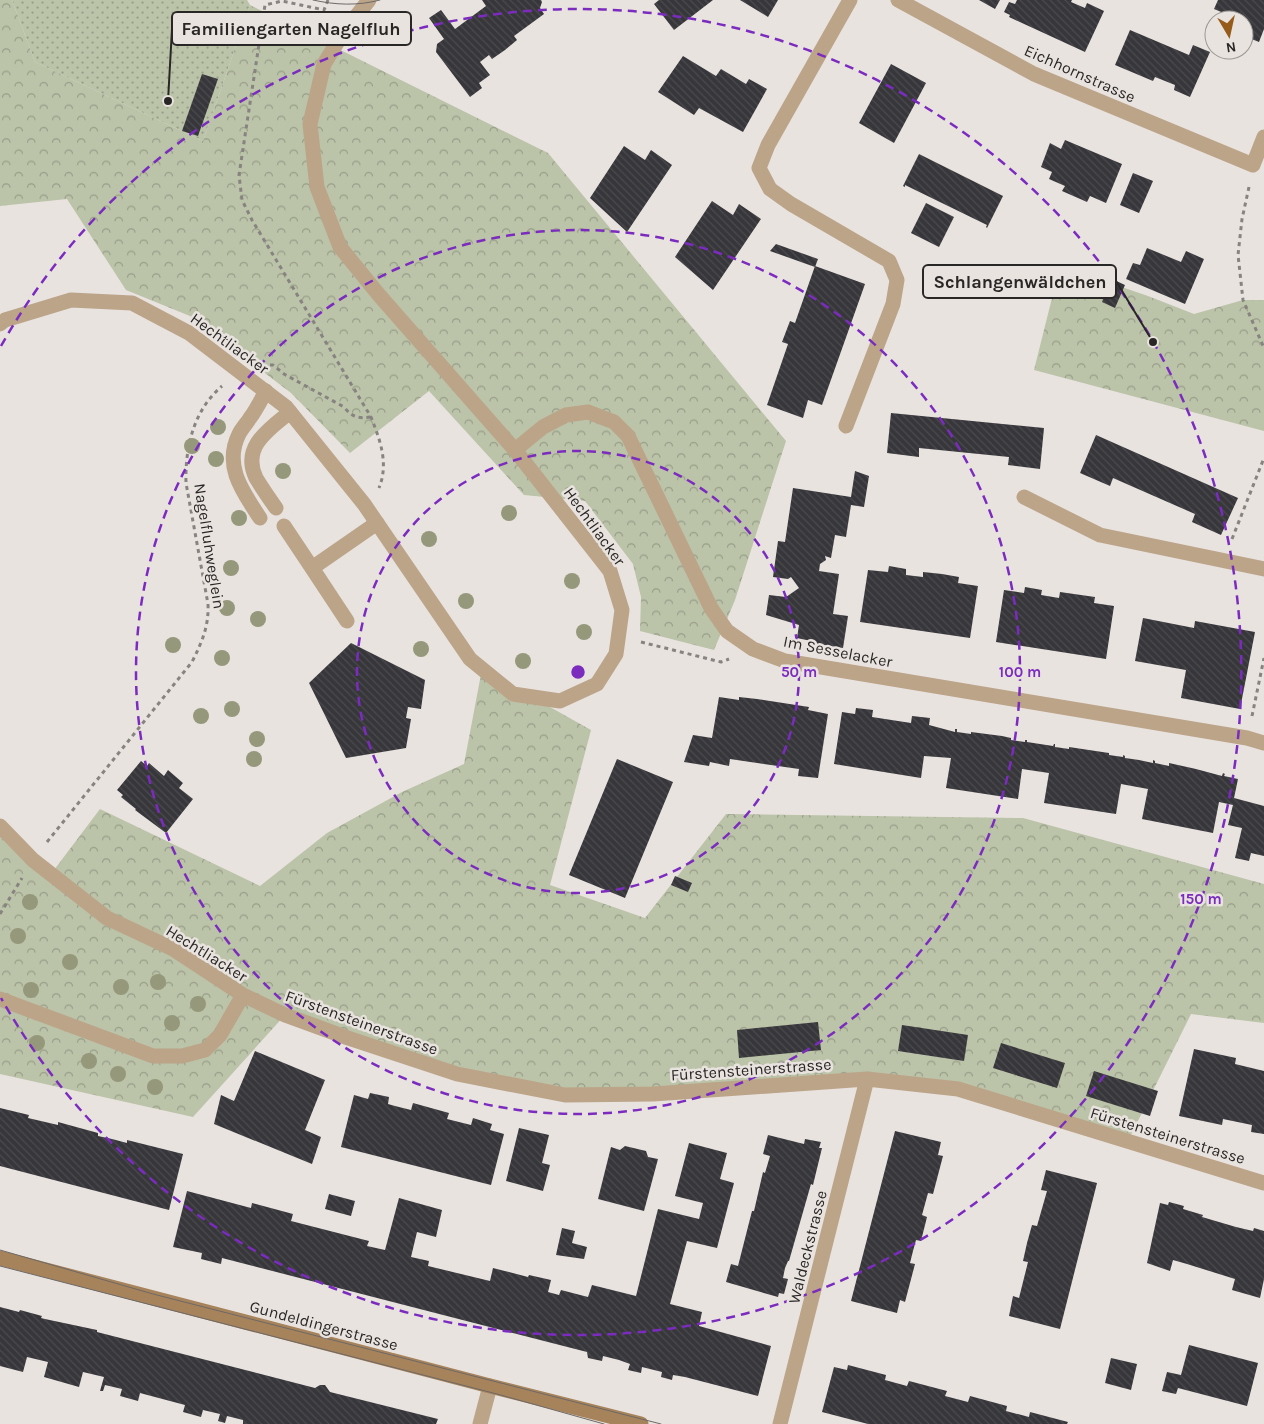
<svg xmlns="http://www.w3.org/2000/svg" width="1264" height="1424" font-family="Karla,sans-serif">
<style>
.grass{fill:url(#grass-dots)}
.forest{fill:url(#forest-crowns)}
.building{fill:url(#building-back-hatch)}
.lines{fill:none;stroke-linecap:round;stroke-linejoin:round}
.path{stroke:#878380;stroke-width:3;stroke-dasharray:4 4;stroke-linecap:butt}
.service{stroke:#bca489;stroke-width:15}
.minor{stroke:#bca489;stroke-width:15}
.secondary{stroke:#a7835b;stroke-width:15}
.tram{stroke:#6d6967;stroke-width:1}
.tree{fill:#95987b}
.ring{fill:none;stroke:#7b2cbf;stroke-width:2.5;stroke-dasharray:9 6}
.labels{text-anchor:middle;stroke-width:5;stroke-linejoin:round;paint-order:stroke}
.street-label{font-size:16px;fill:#292726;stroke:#e9e3df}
.centre{fill:#7b2cbf;stroke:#e9e3df;stroke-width:2.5}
.ring-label{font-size:15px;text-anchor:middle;font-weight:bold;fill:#7b2cbf;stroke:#e9e3df;stroke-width:5;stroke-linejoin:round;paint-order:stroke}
.leader{fill:none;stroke:#292726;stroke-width:2}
.callout-dot{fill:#292726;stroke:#e9e3df;stroke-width:2}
.callout{fill:#e9e3df;stroke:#292726;stroke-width:2}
.callout-label{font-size:18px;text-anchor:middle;font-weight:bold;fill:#292726}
</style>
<defs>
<pattern id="grass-dots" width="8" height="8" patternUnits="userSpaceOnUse" patternTransform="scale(1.25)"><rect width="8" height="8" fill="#bbc3a8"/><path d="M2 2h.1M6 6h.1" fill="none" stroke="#989e89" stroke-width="1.8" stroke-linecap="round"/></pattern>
<pattern id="forest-crowns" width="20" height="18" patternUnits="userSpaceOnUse" patternTransform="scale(1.25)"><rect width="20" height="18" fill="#bbc3a8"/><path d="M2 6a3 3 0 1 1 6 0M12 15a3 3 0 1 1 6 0" fill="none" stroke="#989e89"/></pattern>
<pattern id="building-back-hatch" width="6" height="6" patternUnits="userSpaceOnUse" patternTransform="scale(1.25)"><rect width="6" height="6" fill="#37363b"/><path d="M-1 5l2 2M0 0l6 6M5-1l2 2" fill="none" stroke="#4b4a4f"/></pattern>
</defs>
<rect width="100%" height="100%" fill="#e9e3df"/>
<path class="grass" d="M12 0H247L250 5 203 141 35 62Z"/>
<path class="forest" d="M0 0H12L35 62 203 141 250 5 548 153 786 441 735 600 714 650 640 631 641 597 633 564 585 501 524 495 429 391 350 453 291 393 190 316 126 290 67 199 0 206Z
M1060 266 1148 296 1194 314 1243 300H1264V431L1034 370Z
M482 669 591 730 550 885 645 918 726 814 1023 818 1264 884V1023L1191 1014 1128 1141 958 1089 867 1079 565 1094 457 1074 285 1015 193 1117 0 1074V826L51 874 100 809 260 886 327 833 402 792 464 764Z"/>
<path class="building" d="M482 0H541L542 2 540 8 544 14 514 36 517 40 505 50 492 59 489 55 480 62 490 75 479 83 482 88 470 97 436 52 437 44 444 39 429 18 441 10 455 29 486 6Z
M659 0H713L674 30 654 4Z
M740 0H778L768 17Z
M979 0H1000L995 9Z
M1017 0H1072L1071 2 1085 8 1087 3 1104 11 1085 52 1009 17 1010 15 1004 12 1009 2 1015 4Z
M1218 0H1264V29L1259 42 1244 36V20H1237L1238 19 1214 9Z
M1130 30 1189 55 1193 45 1210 52 1190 97 1174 90 1175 85 1155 77 1153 81 1115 65Z
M683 56 716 76 721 69 746 84 749 79 767 89 743 132 699 108 694 115 658 92Z
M891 64 926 83 894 143 859 123Z
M202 74 218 79 198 136 182 131Z
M1065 140 1122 164 1106 203 1090 196 1087 202 1062 191 1065 186 1049 179 1052 172 1041 167 1050 143 1061 149Z
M624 146 645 160 651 150 672 165 627 232 590 198Z
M919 154 1003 196 987 228 986 227 987 225 905 185V187L903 186Z
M1133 173 1153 181 1139 213 1120 205Z
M712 201 733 215 739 204 761 219 713 290 675 257Z
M926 203 954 217 939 247 911 233Z
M776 244 818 259 815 267 770 251Z
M1147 248 1181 262 1186 251 1204 259 1185 304 1126 279 1133 263 1140 265Z
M815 266 865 284 822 405 808 400 803 418 767 405 788 344 782 342 790 321 795 323Z
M1112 279 1125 285 1115 308 1102 302Z
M891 413 1044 428 1040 469 1008 465 1009 457 919 448V457L887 453Z
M1096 435 1238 498 1221 535 1192 522 1195 514 1113 478 1110 486 1080 473Z
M855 471 869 476 864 507 851 505 846 537 835 535 831 558 825 556 826 560 820 564 819 571 839 574 833 614 848 616 843 648 811 643V641L797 638 799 625 766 615 769 595 786 597 799 588 791 577 788 579 773 577 778 541 785 542 793 488 851 497Z
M889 566 906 569V575L923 577V572L942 574 959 577 958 583 978 586 970 638 860 622 868 570 888 572Z
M1025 587 1042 590 1041 595 1059 598 1060 592 1095 597 1094 603 1114 606 1106 659 996 642 1004 590 1024 593Z
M1143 618 1194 628 1195 621 1255 632 1240 709 1181 698 1186 670 1135 661Z
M351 643 425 680 421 709 408 707 406 718 411 719 406 748 346 758 309 683Z
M719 697 739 700V697L757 699 809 707 808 710 828 714 818 778 798 776 799 769 730 759 729 766 710 762 709 766 684 762 693 735 712 738Z
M856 708 873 710 872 717 911 723 912 716 930 718 929 725 955 732V729H957V732L971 734V732L1002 736 1011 738V740L1025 742V740H1027V742L1053 746 1054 744H1055V747L1069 749V747L1109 753V755L1123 757V755L1125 756V758L1139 760 1153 763V760L1155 761V763L1169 766V763L1196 769 1222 776 1223 773 1225 774 1224 776 1238 779 1234 798 1264 806V856L1251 853 1249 861 1235 858 1242 828 1228 825 1233 805 1219 802 1213 833 1142 819 1148 789 1121 784 1116 814 1044 803 1049 773 1022 769 1018 799 946 788 951 758 924 756 921 778 834 764 842 712 855 714Z
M617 759 673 782 625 898 569 875Z
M141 761 147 766 149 763 164 776 168 770 183 783 179 788 193 799 166 833 135 810 136 809 121 797 123 795 117 790Z
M675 876 692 883 688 892 671 885Z
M818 1022 821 1050 739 1058 737 1030Z
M902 1025 968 1035 964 1061 898 1051Z
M1001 1043 1065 1063 1057 1088 993 1068Z
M1194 1049 1236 1058 1235 1064 1264 1071V1134L1251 1132 1252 1125 1223 1119 1222 1125 1179 1116Z
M255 1051 325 1080 305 1130 321 1137 312 1164 214 1124 221 1095 234 1101Z
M1094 1071 1158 1091 1150 1116 1086 1096Z
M370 1093 389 1097 388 1104 395 1106 411 1110 413 1103 449 1113 447 1119 471 1125 473 1118 492 1124 490 1130 504 1134 491 1185 341 1147 354 1095 368 1099Z
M0 1108 29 1115 28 1118 58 1125V1122L98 1133V1136L112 1139 127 1143V1140L183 1154 169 1210 0 1166Z
M519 1128 549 1135 542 1163 550 1165 543 1191 506 1181Z
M895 1131 941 1142 938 1155 943 1156 933 1194 928 1193 922 1215 927 1217 921 1241 916 1240 913 1251 910 1263 915 1264 905 1302 900 1300 897 1313 851 1301Z
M768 1135 804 1144 805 1139 821 1142 819 1148H822L813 1185 811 1184 789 1261H788L785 1268 783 1278 788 1279 784 1294 779 1293 778 1297 726 1282 731 1264 738 1266 752 1211H754L763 1172 765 1173 770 1156 763 1154Z
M689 1143 727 1153 720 1179 734 1183 717 1248 687 1241 670 1304 702 1312 699 1326 771 1346 758 1396 685 1377 673 1375 672 1380 661 1377 662 1372 642 1367 641 1373 628 1370 630 1364 619 1360 603 1356 602 1361 588 1358 587 1352 222 1258 221 1264 201 1259 202 1253 173 1247 187 1191 251 1208 252 1203 293 1214 291 1221 369 1241 367 1246 385 1250 399 1198 442 1210 436 1237 417 1232 411 1257 429 1261 428 1266 490 1281 493 1268 528 1277 529 1275 551 1280 548 1292 559 1295 561 1290 588 1297 592 1285 636 1296 658 1209 699 1219 703 1203 675 1196Z
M625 1146 646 1151 648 1157 658 1159 644 1211 598 1199 611 1147 620 1150Z
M1046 1170 1097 1183 1060 1329 1009 1316 1013 1296 1019 1298 1028 1262 1023 1261 1027 1243 1032 1225 1037 1226 1047 1191 1041 1190Z
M329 1194 355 1201 351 1216 325 1209Z
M1169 1202 1184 1206 1183 1209 1203 1215 1202 1217 1236 1227 1253 1231 1254 1228 1264 1231V1279L1260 1298 1232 1290 1235 1279 1187 1264 1173 1260 1170 1271 1147 1263 1160 1203 1168 1205Z
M562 1228 575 1231 572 1243 587 1247 584 1259 556 1255Z
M0 1307 19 1312 20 1310 42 1316 41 1318 45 1319 97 1330V1332L315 1388 320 1385H325L330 1392 438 1419 436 1424H243V1420L227 1416 225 1423 218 1421 220 1414 203 1410 201 1417 183 1412 185 1405 140 1393 138 1401 120 1396 122 1389 105 1385 103 1391H100L104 1377 83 1372 79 1387 44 1377 48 1362 27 1357 23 1372 0 1366Z
M1189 1345 1258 1363 1247 1406 1178 1388 1176 1394 1162 1391 1167 1372 1181 1375Z
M1111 1358 1137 1364 1131 1390 1105 1383Z
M848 1365 886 1375 885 1380 907 1386 909 1381 947 1391 945 1396 968 1402 970 1396 1007 1406 1006 1411 1029 1417 1030 1412 1068 1422 1067 1424H868L822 1412 834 1367 847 1370Z"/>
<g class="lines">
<path class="path" d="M328 0 324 10 282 1 265 5 239 175 242 200 252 220 371 417C380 440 389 463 379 488
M1249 187 1242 219 1238 255 1243 300 1264 348
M270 365H273L284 374 344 407C352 417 358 419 371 417
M1232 539 1264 458
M641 642 721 662 729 659
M1252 716 1264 658
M47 842 192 662C202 642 209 626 208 604L186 483C185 446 194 410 222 386
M0 914 22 878"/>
<path class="service" d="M846 426 893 304 897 280 889 261 791 204 770 189 759 168 768 145 850 0
M276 508C269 498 262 488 256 478 241 447 269 429 290 412
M260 518C243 492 223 466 239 434 242 428 247 423 250 418 256 410 261 400 266 391
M284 526 312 568 377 523
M312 568 347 621"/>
<path class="minor" d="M898 0 1034 74 1253 165 1264 137
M0 324 5 320 71 300 132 303 189 333 286 407 364 504 470 659 513 694 560 701 597 684 616 654 622 610 610 571 515 450 379 295 340 247 317 187 310 124 324 64 343 33 369 0
M515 450 543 427 566 415 588 412 614 422 628 436 711 608 727 631 753 649 785 661 1247 738 1264 743
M1024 497 1100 535 1264 569
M0 826 33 860 107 918 173 949 243 995 285 1015 348 1038 457 1074 565 1095 653 1094 867 1079 958 1089 1264 1183
M0 999 153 1056H182L205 1050 220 1035 243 995
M480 1424 490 1386
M780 1424 867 1079"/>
<path class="secondary" d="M0 1258 490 1386 641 1424"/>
<path class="tram" d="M313 0C335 5 358 6 380 0
M0 1250 153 1294 661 1424
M0 1266 497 1394 604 1424"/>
</g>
<g class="tree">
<circle cx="218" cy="427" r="8"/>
<circle cx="192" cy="446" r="8"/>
<circle cx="216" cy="459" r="8"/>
<circle cx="283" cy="471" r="8"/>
<circle cx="509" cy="513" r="8"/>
<circle cx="239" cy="518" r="8"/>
<circle cx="429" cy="539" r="8"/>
<circle cx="231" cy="568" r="8"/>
<circle cx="572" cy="581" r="8"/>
<circle cx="466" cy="601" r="8"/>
<circle cx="227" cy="608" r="8"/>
<circle cx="258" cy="619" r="8"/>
<circle cx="584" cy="632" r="8"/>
<circle cx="173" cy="645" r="8"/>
<circle cx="421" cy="649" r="8"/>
<circle cx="222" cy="658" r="8"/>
<circle cx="523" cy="661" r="8"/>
<circle cx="232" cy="709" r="8"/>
<circle cx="201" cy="716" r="8"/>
<circle cx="257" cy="739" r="8"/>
<circle cx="254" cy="759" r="8"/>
<circle cx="30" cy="902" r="8"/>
<circle cx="18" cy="936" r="8"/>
<circle cx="70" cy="962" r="8"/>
<circle cx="158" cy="982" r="8"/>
<circle cx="121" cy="987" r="8"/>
<circle cx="31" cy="990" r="8"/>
<circle cx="198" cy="1004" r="8"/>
<circle cx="172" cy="1023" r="8"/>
<circle cx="37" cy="1043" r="8"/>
<circle cx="89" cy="1061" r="8"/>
<circle cx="118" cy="1074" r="8"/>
<circle cx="155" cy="1087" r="8"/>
</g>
<g class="ring">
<circle cx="578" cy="672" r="221"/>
<circle cx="578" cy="672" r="442"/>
<path d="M1 346A663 663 0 1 1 1 998"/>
</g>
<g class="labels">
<g class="street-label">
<text transform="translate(1080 73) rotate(24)" y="6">Eichhornstrasse</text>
<text transform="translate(230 343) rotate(36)" y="6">Hechtliacker</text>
<text transform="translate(595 526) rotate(54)" y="6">Hechtliacker</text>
<text transform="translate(210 546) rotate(81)" y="6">Nagelfluhweglein</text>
<text transform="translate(838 651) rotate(11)" y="6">Im Sesselacker</text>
<text transform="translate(207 953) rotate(32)" y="6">Hechtliacker</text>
<text transform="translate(362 1022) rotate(20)" y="6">Fürstensteinerstrasse</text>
<text transform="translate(751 1069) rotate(-4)" y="6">Fürstensteinerstrasse</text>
<text transform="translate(1168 1135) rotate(17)" y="6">Fürstensteinerstrasse</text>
<text transform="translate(807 1247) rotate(-76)" y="6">Waldeckstrasse</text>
<text transform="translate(324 1325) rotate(15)" y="6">Gundeldingerstrasse</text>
</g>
</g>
<circle cx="578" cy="672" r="8" class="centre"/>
<g class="ring-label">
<text x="799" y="677">50 m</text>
<text x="1020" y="677">100 m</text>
<text x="1201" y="904">150 m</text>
</g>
<path class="leader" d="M168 101L172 29M1153 342L1116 281"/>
<g class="callout-dot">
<circle cx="168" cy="101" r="5"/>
<circle cx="1153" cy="342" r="5"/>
</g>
<g class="callout">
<rect x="172" y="12" width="239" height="33" rx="5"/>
<rect x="923" y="265" width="193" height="33" rx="5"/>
</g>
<g class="callout-label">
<text x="291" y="35">Familiengarten Nagelfluh</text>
<text x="1020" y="288">Schlangenwäldchen</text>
</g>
<g transform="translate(1229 35) rotate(171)"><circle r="24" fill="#e9e3df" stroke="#9c9895"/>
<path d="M0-4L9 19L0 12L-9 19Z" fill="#965b1a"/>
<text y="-8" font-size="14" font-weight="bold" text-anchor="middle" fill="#292726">N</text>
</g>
</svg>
